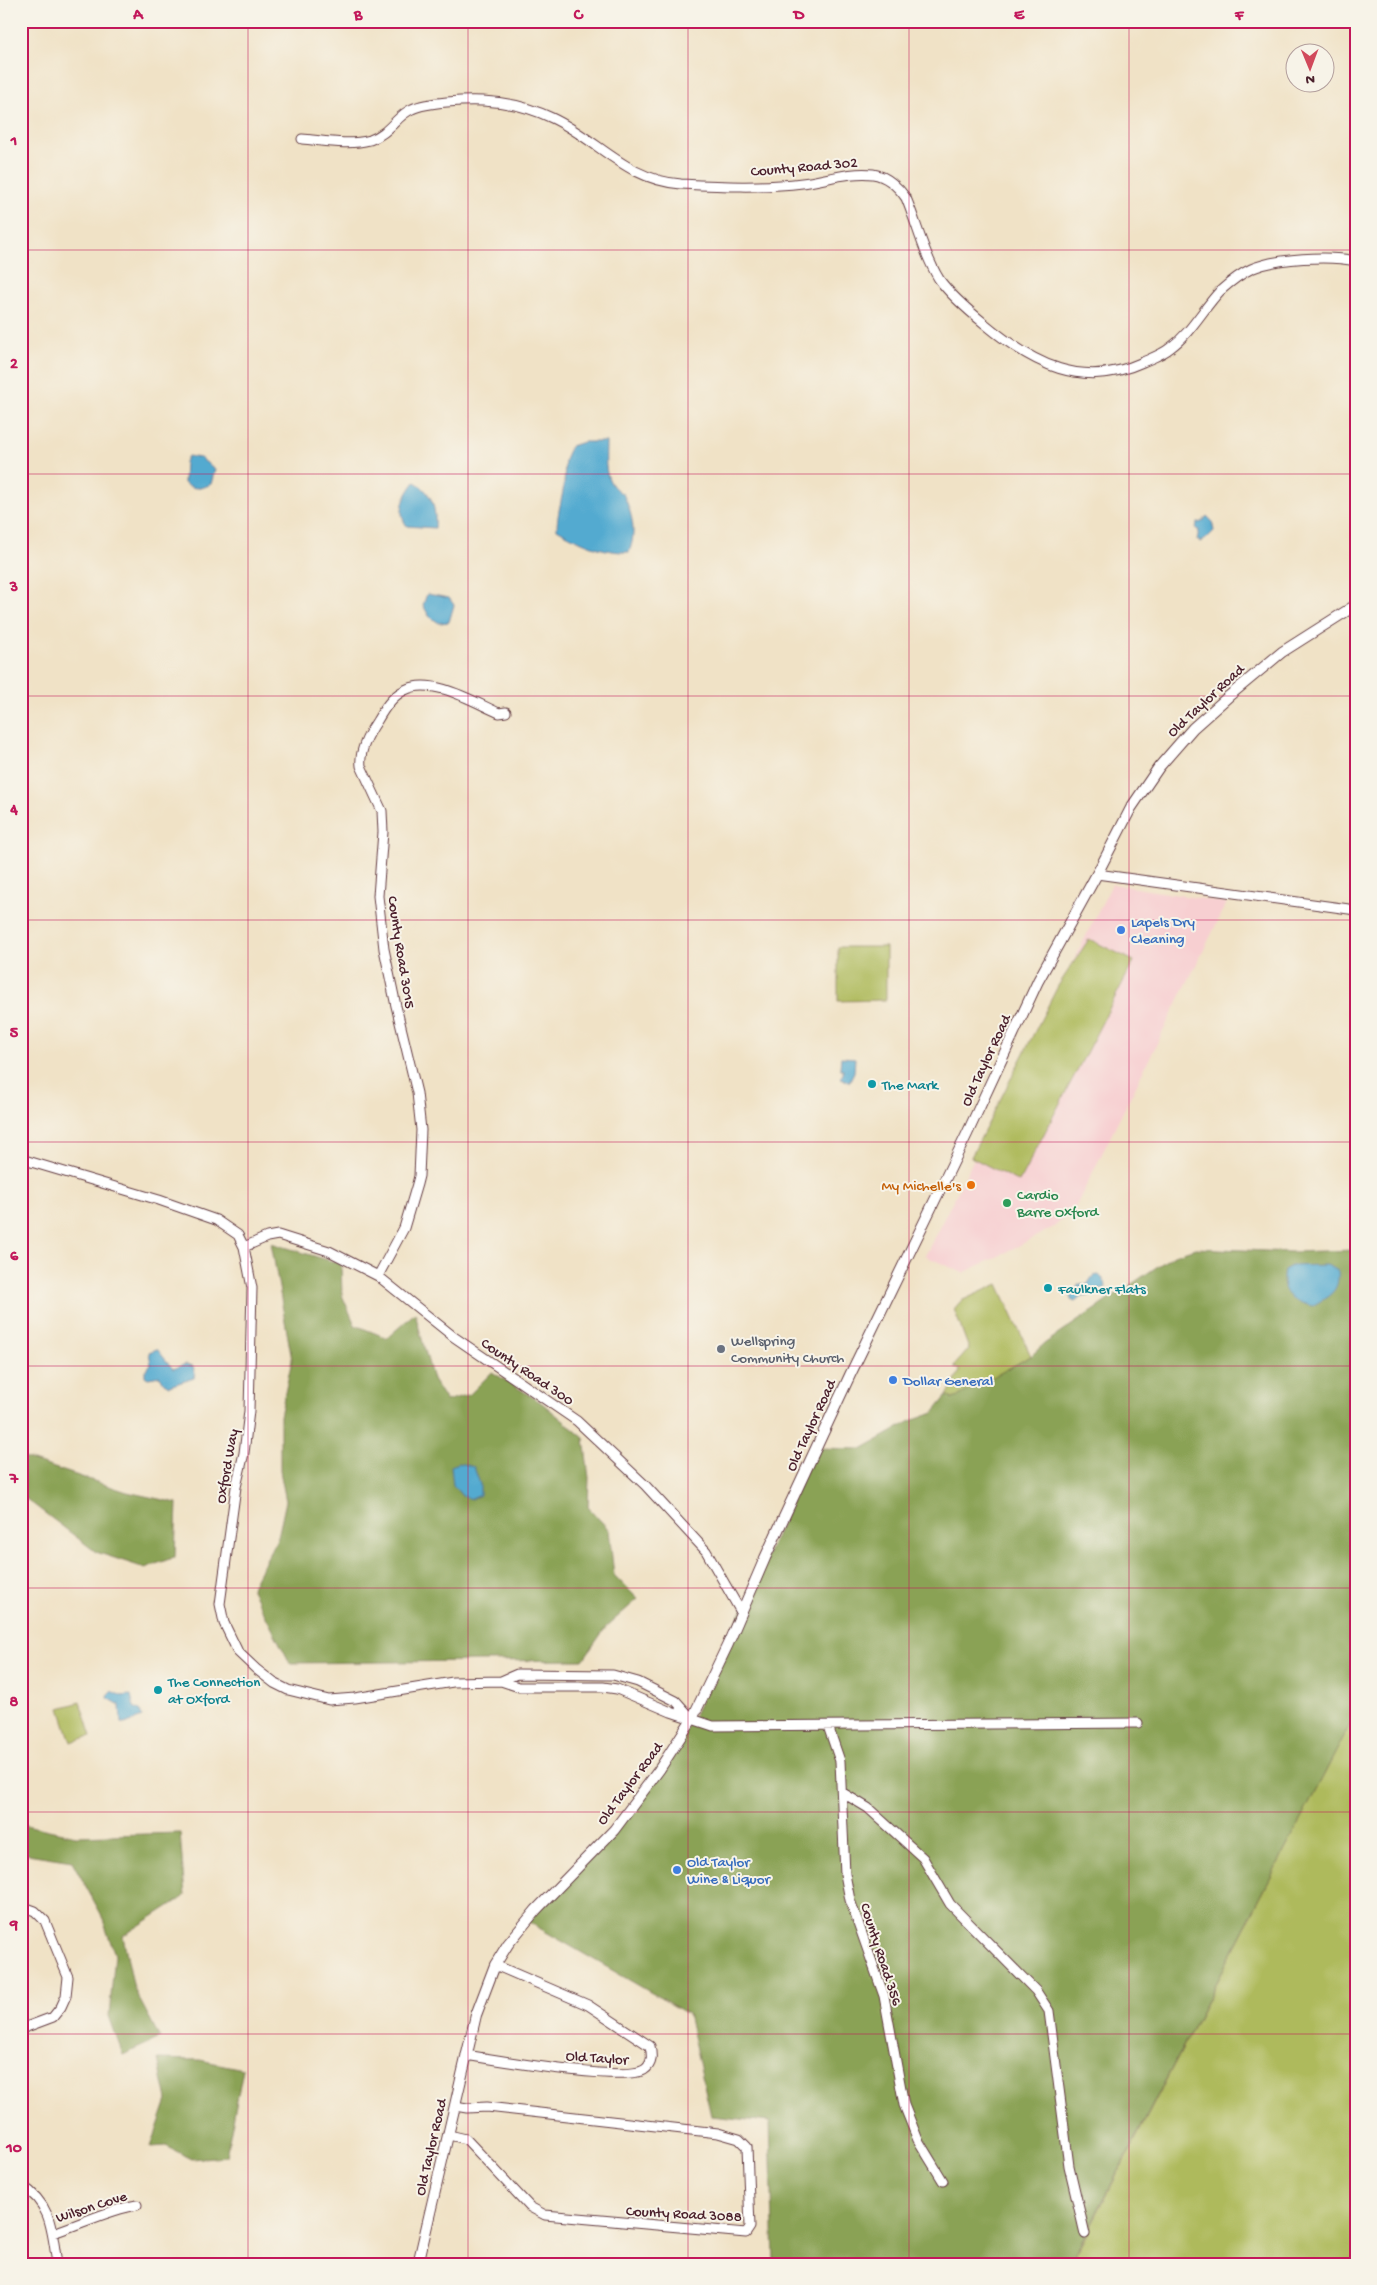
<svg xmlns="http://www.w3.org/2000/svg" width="1377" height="2285" font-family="'Gochi Hand',sans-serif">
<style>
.built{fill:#f7cfd1}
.green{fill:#aeba5c;stroke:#7c6c44}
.forest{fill:#8aa254;stroke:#6a6040}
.water{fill:#53aad0;stroke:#4e647e}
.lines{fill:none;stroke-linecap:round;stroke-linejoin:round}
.minor-casing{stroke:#633c42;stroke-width:11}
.tertiary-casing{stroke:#633c42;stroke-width:12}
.minor{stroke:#fff;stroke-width:9}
.tertiary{stroke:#fff;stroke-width:10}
.grid{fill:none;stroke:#c2185b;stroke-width:1;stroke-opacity:0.55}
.shop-dot{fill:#3f7fe0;stroke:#f7f3e8;stroke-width:2}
.culture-dot{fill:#0f9aa8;stroke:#f7f3e8;stroke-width:2}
.food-dot{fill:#e8710a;stroke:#f7f3e8;stroke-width:2}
.leisure-dot{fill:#2e9e5b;stroke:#f7f3e8;stroke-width:2}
.worship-dot{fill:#6b7280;stroke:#f7f3e8;stroke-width:2}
.labels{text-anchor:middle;stroke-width:4;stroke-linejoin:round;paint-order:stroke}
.street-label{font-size:15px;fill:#4a1f2b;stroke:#f7f3e8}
.shop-label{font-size:15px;fill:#366cbe;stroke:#f7f3e8;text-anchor:start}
.culture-label{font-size:15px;fill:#0d838f;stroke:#f7f3e8;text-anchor:start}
.food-label{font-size:15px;fill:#c56008;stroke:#f7f3e8;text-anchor:end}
.leisure-label{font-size:15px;fill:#27864d;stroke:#f7f3e8;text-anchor:start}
.worship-label{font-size:15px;fill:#5b616d;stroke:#f7f3e8;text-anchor:start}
.neatline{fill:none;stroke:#c2185b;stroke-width:2}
.grid-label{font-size:16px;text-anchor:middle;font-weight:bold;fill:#c2185b}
</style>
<rect width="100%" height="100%" fill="#f7f3e8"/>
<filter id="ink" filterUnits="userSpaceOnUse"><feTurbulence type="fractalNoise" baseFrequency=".02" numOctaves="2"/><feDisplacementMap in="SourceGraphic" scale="10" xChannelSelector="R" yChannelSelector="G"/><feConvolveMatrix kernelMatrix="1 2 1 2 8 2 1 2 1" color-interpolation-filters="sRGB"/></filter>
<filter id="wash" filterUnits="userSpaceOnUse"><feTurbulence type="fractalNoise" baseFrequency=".0096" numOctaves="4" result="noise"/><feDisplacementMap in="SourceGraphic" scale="20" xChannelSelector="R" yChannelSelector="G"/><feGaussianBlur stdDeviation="1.12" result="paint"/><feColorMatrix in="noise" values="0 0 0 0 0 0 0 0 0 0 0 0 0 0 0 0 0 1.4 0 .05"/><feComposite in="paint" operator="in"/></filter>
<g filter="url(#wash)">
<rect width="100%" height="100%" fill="#f0e2c6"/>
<path class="built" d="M1112 884 1227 903 1075 1208 1054 1227 1001 1255 963 1273 925 1256Z"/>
<path class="green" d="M1089 939 1134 961 1019 1182 971 1157 1058 986Z
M838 947H886V1000L838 1001Z
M998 1284 1031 1356 953 1400 947 1396 960 1371 954 1366 969 1349 954 1309 961 1301Z
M80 1702 91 1736 71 1742 60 1708Z
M1356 1713V2264H1071Z"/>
<path class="forest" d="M271 1243 341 1264 342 1295 355 1325 387 1338 415 1313 433 1380 446 1401 470 1394 492 1372 542 1403 584 1438 589 1478 588 1507 609 1530 614 1575 638 1599 606 1627 583 1660 290 1663 251 1588 278 1537 286 1501 280 1471V1416L292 1360Z
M1195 1248 1291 1252 1356 1250V1713L1070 2264H774L770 2122 711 2116 688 2014 527 1921 611 1833 692 1719 816 1448 862 1449 911 1421 933 1413 947 1396 953 1399 1031 1356 1044 1344 1174 1255Z
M21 1457 127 1492 177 1503 175 1557 145 1568 96 1552 21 1495Z
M21 1824 76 1836 180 1833 185 1896 123 1936 134 1989 160 2038 123 2055 109 2016 115 1955 101 1914 72 1861 21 1853Z
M158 2059 200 2060 243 2069 226 2156 192 2159 166 2146 151 2147 167 2100Z"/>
<path class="water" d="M583 442H606C606 463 602 482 623 494 632 512 637 533 629 552 603 553 579 542 557 529 557 514 562 500 564 485 566 465 561 465 571 446Z
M188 456 200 458 215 469 211 484C201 489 194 490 184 483L185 462Z
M415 482C433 493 436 509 435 528L407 526C396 512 405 495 415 482Z
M1207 516 1212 521 1214 531 1206 539 1200 542 1197 540 1199 530 1196 529 1197 523 1202 522Z
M427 594 449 598 454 605 449 622 439 623 429 616 423 605Z
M841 1057 855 1058 854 1072 849 1082 841 1078 844 1071 840 1068Z
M1327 1265 1338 1271C1340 1292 1329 1296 1312 1306 1292 1301 1279 1294 1284 1270L1291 1266Z
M1099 1275 1105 1281 1106 1287 1104 1289 1090 1291 1089 1296 1081 1297 1075 1302 1071 1300 1070 1294 1076 1291 1078 1284 1087 1285 1093 1276Z
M157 1349 173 1369 186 1364 193 1366 195 1373 194 1378 169 1386 164 1383 160 1376 148 1378 145 1376V1371L151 1364 149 1352Z
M459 1463 474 1467 480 1484V1495L472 1499 462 1496 453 1485 451 1466Z
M111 1691 122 1696 131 1695 134 1707 140 1710 142 1717 125 1724 121 1723 120 1705 108 1698 109 1693Z"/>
</g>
<g filter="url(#ink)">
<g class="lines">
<defs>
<path id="minor" d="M302 139C325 141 348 146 370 140 389 134 397 115 412 109 426 102 467 100 483 101 507 102 531 108 552 118 599 140 626 180 681 184 721 186 762 188 802 183 825 180 851 171 873 174 887 176 899 188 906 198 917 224 924 255 939 279 951 296 969 311 985 324 1033 364 1082 390 1143 362 1152 358 1163 354 1170 348 1191 333 1203 309 1220 291 1229 283 1240 274 1251 269 1276 258 1329 255 1356 261
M1097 874 1356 910
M21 1159 159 1200 216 1220 238 1235 244 1247 252 1288 249 1411 244 1453 236 1487 220 1604 224 1623 238 1652 256 1669 274 1683 288 1690 329 1700 355 1698 453 1682 501 1681 519 1687H603L617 1689 671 1712 713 1726 1138 1723
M244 1247 267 1237 278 1235 329 1251 378 1276 454 1337 577 1421 645 1485 706 1551 741 1612
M378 1276 404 1228 417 1184 419 1176 421 1130 417 1093 396 1006 384 949 378 896 383 832 382 811 361 766C359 751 369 733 377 721 384 709 392 696 405 690 432 676 474 702 499 713L506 712
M501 1681 517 1674 613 1675 638 1682 676 1701 692 1719
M828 1726 840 1761 845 1874 850 1900 884 1996 904 2105 918 2140 943 2181
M843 1793 868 1808 923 1858 950 1904 1036 1991 1049 2011 1069 2166 1085 2234
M21 1906 35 1911 45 1921 68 1977 66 1996 61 2007 53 2017 21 2029
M466 2055C496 2060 623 2082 644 2070 653 2064 652 2055 650 2046L588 2005 495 1965
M449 2135 466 2139 530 2207 545 2215 746 2233 750 2227 747 2147 739 2139 718 2133 487 2107 467 2108 455 2106
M21 2185C52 2204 52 2231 57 2264
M53 2233C81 2224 108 2210 137 2205"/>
<path id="tertiary" d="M418 2264 476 2015 495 1965 508 1944 536 1910 614 1830 659 1770 692 1719 728 1644 765 1558 850 1375 967 1134 1038 981 1097 874 1131 808 1159 767 1193 728 1229 696 1282 652 1356 605"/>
</defs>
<use href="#minor" class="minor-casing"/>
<use href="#tertiary" class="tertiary-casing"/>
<use href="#minor" class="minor"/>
<use href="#tertiary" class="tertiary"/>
</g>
</g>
<path class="grid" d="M248 21V2264M468 21V2264M688 21V2264M909 21V2264M1129 21V2264M21 250H1356M21 474H1356M21 696H1356M21 920H1356M21 1142H1356M21 1366H1356M21 1588H1356M21 1812H1356M21 2034H1356"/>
<g class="shop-dot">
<circle cx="1121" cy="930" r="5"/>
<circle cx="893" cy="1380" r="5"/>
<circle cx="677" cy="1870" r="5"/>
</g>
<g class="culture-dot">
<circle cx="872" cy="1084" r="5"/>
<circle cx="1048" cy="1288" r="5"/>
<circle cx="158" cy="1690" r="5"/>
</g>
<circle class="food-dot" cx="971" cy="1185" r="5"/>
<circle class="leisure-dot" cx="1007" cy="1203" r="5"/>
<circle class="worship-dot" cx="721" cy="1349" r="5"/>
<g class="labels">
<g class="street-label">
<text transform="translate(804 166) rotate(-5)" y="5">County Road 302</text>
<text transform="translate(1205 700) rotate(-43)" y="5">Old Taylor Road</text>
<text transform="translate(402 952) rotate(81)" y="5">County Road 3015</text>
<text transform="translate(985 1060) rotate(-65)" y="5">Old Taylor Road</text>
<text transform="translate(528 1371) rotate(34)" y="5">County Road 300</text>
<text transform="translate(810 1425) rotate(-65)" y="5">Old Taylor Road</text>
<text transform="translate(226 1466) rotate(-80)" y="5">Oxford Way</text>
<text transform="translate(629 1783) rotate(-53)" y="5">Old Taylor Road</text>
<text transform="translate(882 1954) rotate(72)" y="5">County Road 356</text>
<text transform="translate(597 2057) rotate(4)" y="5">Old Taylor</text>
<text transform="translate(430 2147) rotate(-77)" y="5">Old Taylor Road</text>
<text transform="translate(91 2206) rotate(-18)" y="5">Wilson Cove</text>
<text transform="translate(684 2213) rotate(3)" y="5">County Road 3088</text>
</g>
<g class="shop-label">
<text x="1131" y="926">Lapels Dry<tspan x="1131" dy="17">Cleaning</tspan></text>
<text x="903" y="1385">Dollar General</text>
<text x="687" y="1866">Old Taylor<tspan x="687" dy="17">Wine &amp; Liquor</tspan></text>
</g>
<g class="culture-label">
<text x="882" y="1089">The Mark</text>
<text x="1058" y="1293">Faulkner Flats</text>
<text x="168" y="1686">The Connection<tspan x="168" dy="17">at Oxford</tspan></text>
</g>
<g class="food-label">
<text x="961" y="1190">My Michelle's</text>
</g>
<g class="leisure-label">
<text x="1017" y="1199">Cardio<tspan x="1017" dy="17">Barre Oxford</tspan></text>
</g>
<g class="worship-label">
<text x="731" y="1345">Wellspring<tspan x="731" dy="17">Community Church</tspan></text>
</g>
</g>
<rect width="1377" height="2285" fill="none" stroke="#f7f3e8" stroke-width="55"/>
<g transform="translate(1310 68) rotate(179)"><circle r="24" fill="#f7f3e8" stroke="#b29e9c"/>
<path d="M0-4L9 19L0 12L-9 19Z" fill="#d1495b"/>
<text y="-8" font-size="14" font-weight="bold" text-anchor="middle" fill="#4a1f2b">N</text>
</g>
<rect x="28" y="28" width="1322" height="2230" class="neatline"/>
<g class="grid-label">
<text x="138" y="19">A</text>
<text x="358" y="19">B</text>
<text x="578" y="19">C</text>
<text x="799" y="19">D</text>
<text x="1019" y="19">E</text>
<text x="1239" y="19">F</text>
<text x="14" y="145">1</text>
<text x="14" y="368">2</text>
<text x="14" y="591">3</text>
<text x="14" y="814">4</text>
<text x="14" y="1037">5</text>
<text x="14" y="1260">6</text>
<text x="14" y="1483">7</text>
<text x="14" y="1706">8</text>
<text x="14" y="1929">9</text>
<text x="14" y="2152">10</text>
</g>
</svg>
